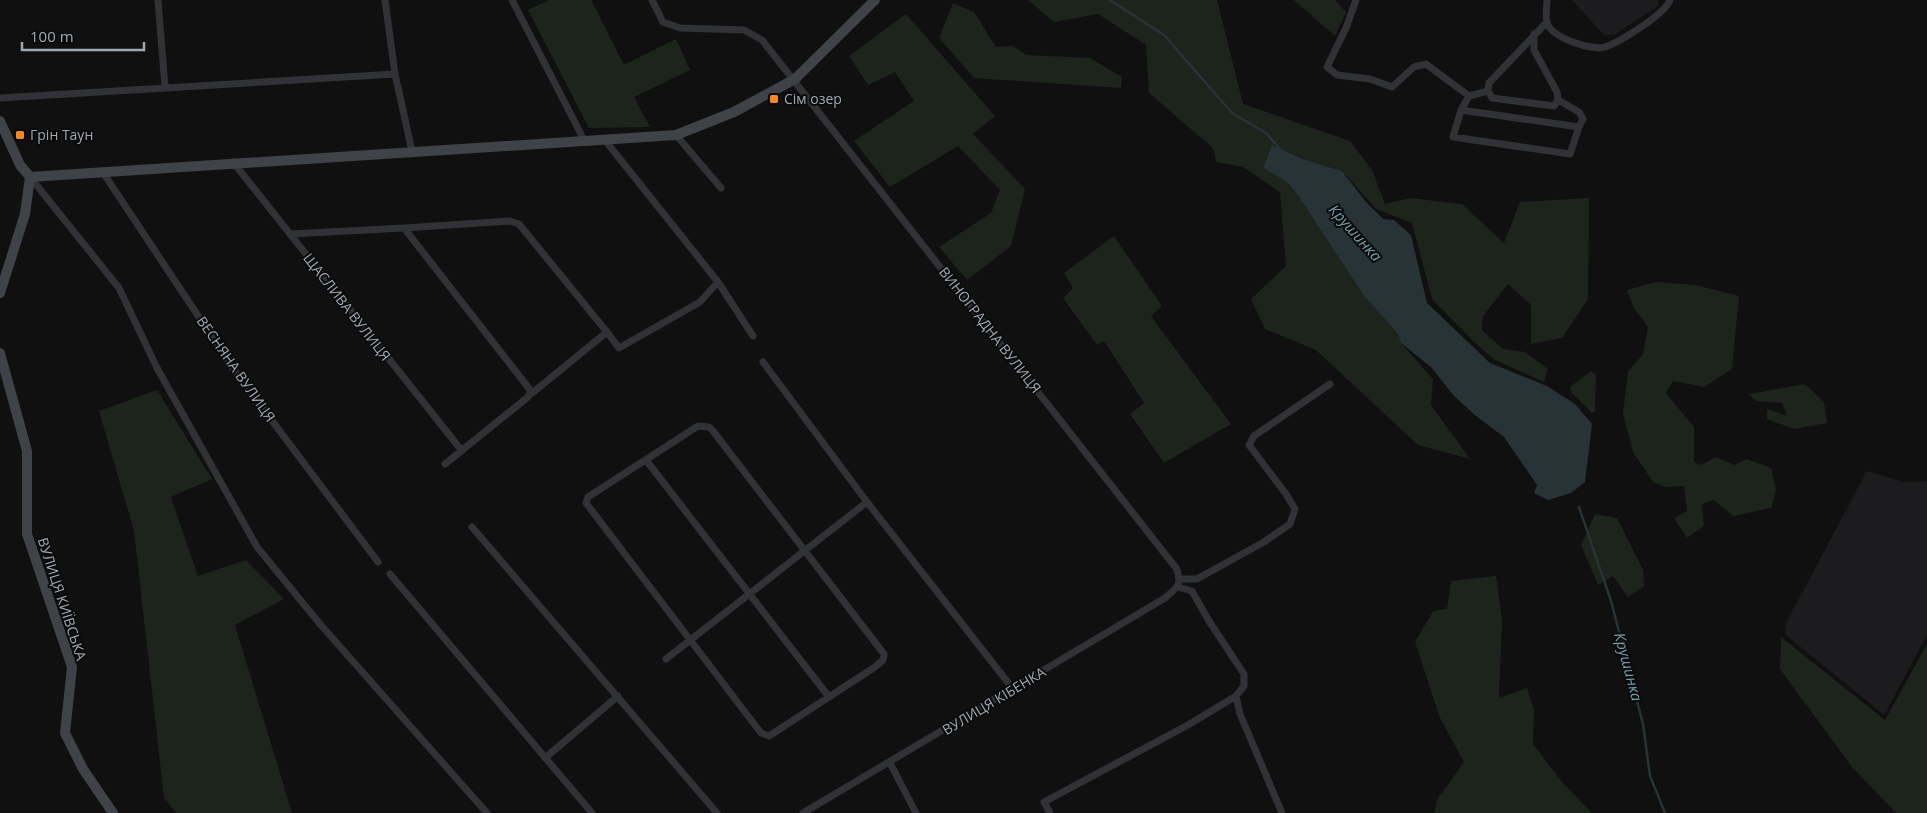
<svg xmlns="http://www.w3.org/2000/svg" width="1927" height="813" font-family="'Open Sans',sans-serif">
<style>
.built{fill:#1c1c1e}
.green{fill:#1c241c}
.water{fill:#283337}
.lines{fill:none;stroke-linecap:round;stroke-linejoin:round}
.stream{stroke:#283337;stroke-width:2.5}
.street{stroke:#313236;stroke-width:7}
.secondary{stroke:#3f4246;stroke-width:10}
.poi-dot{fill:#f68723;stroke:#0b0b0c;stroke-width:2}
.labels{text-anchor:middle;stroke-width:4;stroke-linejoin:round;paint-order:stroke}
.poi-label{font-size:14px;fill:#a0a9b2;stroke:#0b0b0c;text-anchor:start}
.street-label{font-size:14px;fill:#a0a9b2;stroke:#0b0b0c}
.water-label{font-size:15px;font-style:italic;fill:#759faf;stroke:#0b0b0c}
</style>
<rect width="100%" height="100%" fill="#101011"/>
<path class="built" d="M1572 0H1658V6L1614 35H1604Z
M1867 471 1903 482 1927 481V635L1884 715 1786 635 1785 625Z"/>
<path class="green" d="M549 0H591L624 65 676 39 690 70 634 97 650 127 589 128 528 10Z
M1028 0H1217L1243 104 1350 141 1372 170 1385 204 1410 198 1462 204 1504 243 1520 202 1589 198 1588 299 1562 338 1531 344V305L1508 284 1483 316 1482 330 1503 349 1525 352 1548 369 1544 382 1495 360 1474 342 1432 299 1412 223 1376 209 1342 171 1303 159 1272 145 1263 168 1287 182 1297 194 1364 296 1398 334 1401 343 1433 379 1431 405 1470 459 1418 445 1316 350 1265 329 1251 299 1286 266 1280 192 1243 167 1216 162 1213 148 1149 93 1146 45 1098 14 1054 22Z
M1294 0H1335L1346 12 1335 36Z
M953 3 974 12 996 47 1013 46 1026 55 1090 58 1122 77 1121 88 974 78 939 38Z
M906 14 995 116 973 134 1025 189 1011 246 967 280 939 247 991 213 1000 190 958 146 890 187 854 141 914 101 895 72 868 85 849 56Z
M1114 236 1162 306 1151 316 1231 424 1164 463 1130 414 1144 403 1104 341 1097 345 1063 298 1073 288 1064 273Z
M1656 282 1695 285 1739 296 1732 369 1704 387 1673 381 1666 393 1694 427V462L1701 465 1716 457 1734 465 1747 459 1771 468 1776 490 1771 508 1733 516 1714 500 1702 504 1704 526 1687 538 1674 518 1687 511 1684 486 1665 487 1653 482 1633 452 1623 413 1628 372 1643 354 1648 327 1634 308 1627 290Z
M1591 371 1596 375 1595 412H1591L1571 392 1570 387Z
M1805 384 1824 402 1827 423 1795 429 1767 419V409L1787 416 1782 403 1756 401 1749 394Z
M157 390 212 479 171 497 198 576 246 560 284 599 235 625 292 813H176L164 798 134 531 99 411Z
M1595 514 1617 518 1643 570 1644 586 1628 597 1613 576 1598 585 1581 545Z
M1496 576 1502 620 1499 698 1527 688 1534 710 1533 744 1563 783 1592 813H1434L1438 798 1464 762 1440 718 1415 642 1433 611 1447 609 1451 581Z
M1781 637 1885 720 1927 644V813H1896L1852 767 1780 669Z"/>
<path class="water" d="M1272 145 1303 159 1342 171 1366 202 1383 219 1394 220 1411 235 1427 303 1490 363 1547 386 1575 404 1592 424 1585 482 1571 493 1548 500 1534 493 1537 485 1504 437 1476 416 1454 396 1431 367 1401 343 1398 334 1364 296 1297 194 1287 182 1263 168Z"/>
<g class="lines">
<path class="stream" d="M1110 0 1164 35 1232 113 1266 133 1280 149
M1579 507 1611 601 1643 724 1650 776 1665 813"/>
<path class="street" d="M158 0 165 87
M385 0 395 74 412 151
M512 0 584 140
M652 0 663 22 680 28 744 30 762 40 1176 568C1183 584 1177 588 1165 598L803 813
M1356 0 1346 28 1327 67 1337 75 1370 79 1392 87 1414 67 1426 64 1469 96 1488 91
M1547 0C1547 7 1545 17 1547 23 1552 38 1592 51 1605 47 1620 42 1665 14 1670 0
M1534 34V50L1557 92 1558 100 1554 106 1492 98 1488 91 1489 83 1547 22
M0 98 395 74
M1558 100 1579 112 1583 119 1579 127 1461 110 1453 137 1570 154 1579 127
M1461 110 1469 96
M676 135 721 188
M604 139 718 282 753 336
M233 162 462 451
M102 171 234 370 378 562
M30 177 119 288 157 368 257 547 320 624 487 813
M404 228 510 221 519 224 607 332 531 394
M290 234 404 228 531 391 528 397 445 464
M607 332 619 348 700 302 718 282
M763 362 867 502 1013 689
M698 426 709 427 713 431 884 654 883 660 875 667 769 736 761 733 586 503 588 497Z
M646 460 829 697
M472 527 717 813
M390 574 592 813
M1180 579H1197L1264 542 1290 524 1295 509 1286 494 1249 445 1254 436 1330 384
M1178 587 1192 591 1209 621 1244 674V686L1236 696 1240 714 1282 813
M666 659 867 502
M545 758 618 696
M890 763 916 813
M1050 813 1044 802 1188 725 1236 696"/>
<path class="secondary" d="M0 121 20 165 30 177
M30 177 676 135 734 112 795 79 875 0
M0 293 25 214 30 177
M0 353 27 451V534L72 667 65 733 83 769 113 813"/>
</g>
<g class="poi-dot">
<rect x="769" y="94" width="10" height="10" rx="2.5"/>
<rect x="15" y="130" width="10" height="10" rx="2.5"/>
</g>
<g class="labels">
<g class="poi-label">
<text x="784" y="104">Сім озер</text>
<text x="30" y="140">Грін Таун</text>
</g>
<g class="street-label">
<text transform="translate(347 307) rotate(52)" y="5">ЩАСЛИВА ВУЛИЦЯ</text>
<text transform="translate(990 330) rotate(52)" y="5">ВИНОГРАДНА ВУЛИЦЯ</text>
<text transform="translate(236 369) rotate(55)" y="5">ВЕСНЯНА ВУЛИЦЯ</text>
<text transform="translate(62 599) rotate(72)" y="5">ВУЛИЦЯ КИЇВСЬКА</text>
<text transform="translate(994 701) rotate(-31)" y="5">ВУЛИЦЯ КІБЕНКА</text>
</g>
<g class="water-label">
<text transform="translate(1355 233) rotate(48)" y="5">Крушинка</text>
<text transform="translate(1628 667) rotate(75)" y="5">Крушинка</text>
</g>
</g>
<path d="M22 42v8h122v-8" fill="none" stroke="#a0a9b2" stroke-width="2.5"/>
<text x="30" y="42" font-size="15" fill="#a0a9b2" stroke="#0b0b0c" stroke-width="4" paint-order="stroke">100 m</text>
</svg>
